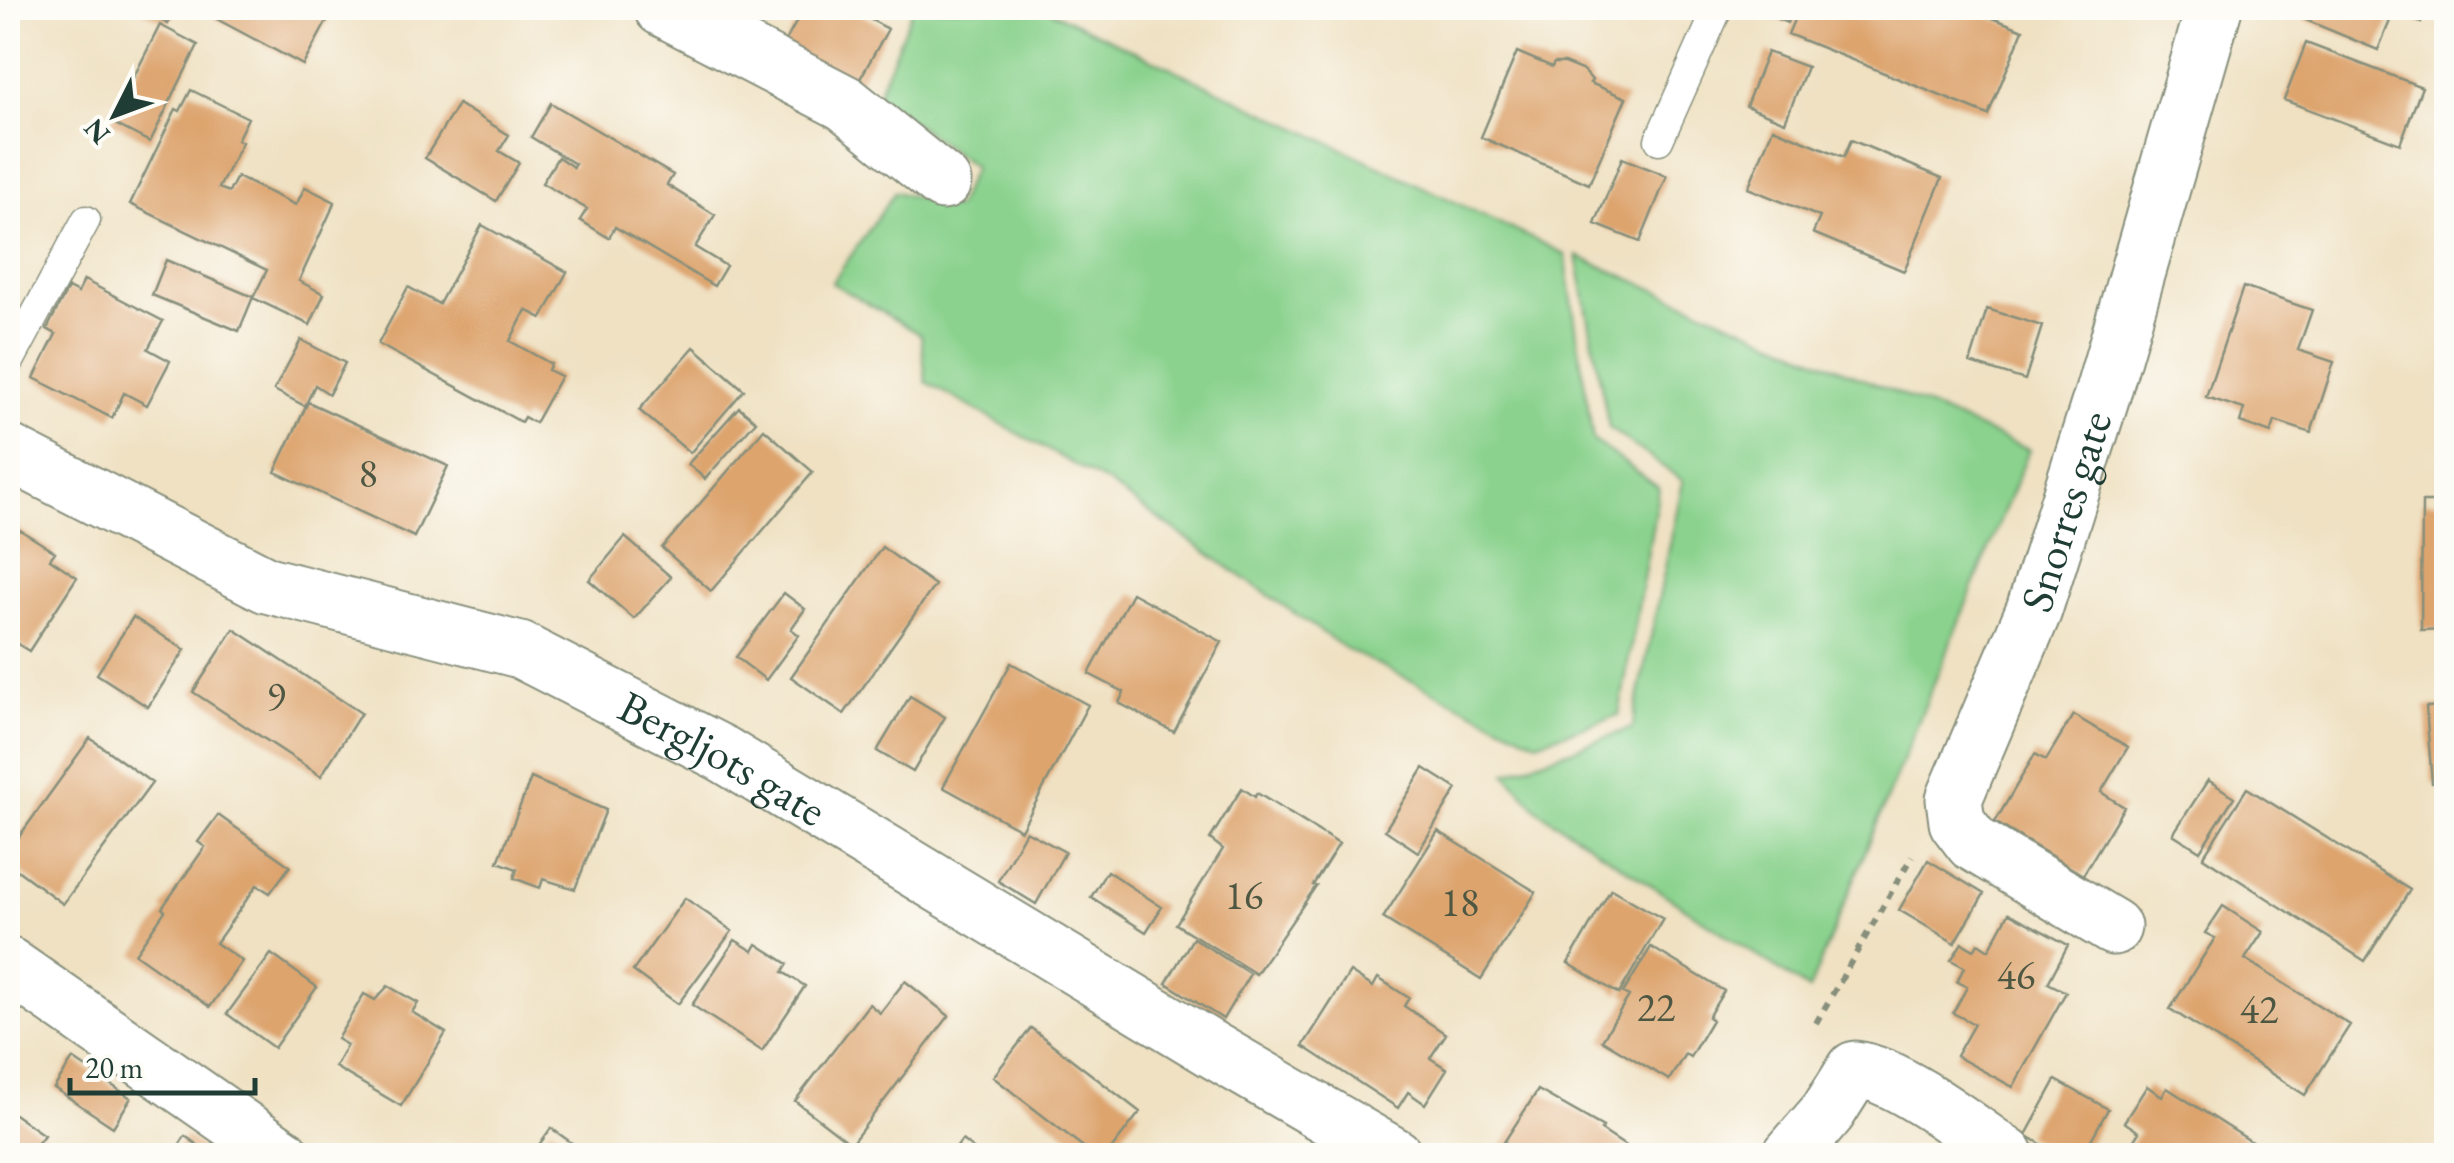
<svg xmlns="http://www.w3.org/2000/svg" width="2454" height="1163" font-family="'EB Garamond',serif">
<style>
.green{fill:#8ad28d;stroke:#548860;stroke-width:2.5}
.building{fill:#dda46e}
.lines{fill:none;stroke-linecap:round;stroke-linejoin:round}
.service-casing{stroke:#878f7b;stroke-width:31}
.minor-casing{stroke:#878f7b;stroke-width:59}
.path{stroke:#878f7b;stroke-width:6;stroke-dasharray:8 8;stroke-linecap:butt}
.service{stroke:#fff;stroke-width:28}
.minor{stroke:#fff;stroke-width:55}
.labels{text-anchor:middle;stroke-width:10;stroke-linejoin:round;paint-order:stroke}
.number-label{font-size:40px;fill:#4e5742}
.street-label{font-size:45px;fill:#1f3d34;stroke:#fdfcf7}
</style>
<rect width="100%" height="100%" fill="#fdfcf7"/>
<filter id="ink" filterUnits="userSpaceOnUse"><feTurbulence type="fractalNoise" baseFrequency=".01" numOctaves="2"/><feDisplacementMap in="SourceGraphic" scale="20" xChannelSelector="R" yChannelSelector="G"/><feConvolveMatrix kernelMatrix="1 2 1 2 8 2 1 2 1" color-interpolation-filters="sRGB"/></filter>
<filter id="wash" filterUnits="userSpaceOnUse"><feTurbulence type="fractalNoise" baseFrequency=".0048" numOctaves="4" result="noise"/><feDisplacementMap in="SourceGraphic" scale="40" xChannelSelector="R" yChannelSelector="G"/><feGaussianBlur stdDeviation="2.25" result="paint"/><feColorMatrix in="noise" values="0 0 0 0 0 0 0 0 0 0 0 0 0 0 0 0 0 1.4 0 .05"/><feComposite in="paint" operator="in"/></filter>
<g filter="url(#wash)">
<rect width="100%" height="100%" fill="#efe1c2"/>
<path class="green" d="M913 8H1044L1565 254 1593 440 1659 488 1619 715 1537 742 1346 649 1107 483 926 382 921 335 832 283 895 192 956 208 974 167 877 95Z
M1577 256 2029 450 1809 990 1539 811 1506 773 1632 728 1683 481 1609 428Z"/>
<g id="blocks">
<path class="building" d="M138 8H177L168 24Z
M196 8H334L303 65Z
M804 8H849L888 29 856 86 783 46Z
M1763 8H1794L1787 23 1761 12Z
M1799 8H1967L2023 30 1988 115 1788 34Z
M2286 8H2428L2421 23 2394 11 2378 50 2284 11Z
M160 25 198 45 150 142 111 122Z
M2306 43 2422 87 2400 144 2284 100Z
M1517 52 1552 67 1554 63H1564L1584 71 1592 80 1590 83 1626 98 1589 184 1481 137Z
M1767 52 1807 67 1785 122 1746 106Z
M191 90 248 118 237 140 242 142 219 188 229 192 237 177 296 205 305 187 335 202 299 281 324 294 310 325 253 298 267 270 130 204 176 109 180 111Z
M551 103 673 175 667 185 715 215 695 247 726 266 714 286 615 227 609 238 580 220 587 209 542 183 558 157 573 167 575 164 531 137Z
M458 104 509 135 499 151 519 163 496 201 425 158Z
M1773 128 1844 157 1851 140 1942 178 1904 271 1813 233 1820 217 1748 188Z
M1622 158 1667 176 1640 242 1595 224Z
M482 225 567 272 542 318 526 310 510 341 551 364 548 370 561 376 535 423 524 417 521 422 378 344 408 287 439 304Z
M166 260 253 297 239 331 152 295Z
M84 280 163 321 148 349 170 361 147 405 124 393 112 418 34 378 56 334 47 329 68 288 78 293Z
M2243 287 2312 310 2298 350 2334 362 2311 433 2275 421 2271 433 2240 422 2244 409 2206 397Z
M1987 309 2042 326 2025 380 1970 363Z
M301 340 345 363 329 394 315 385 305 406 274 390Z
M694 347 744 390 690 453 639 410Z
M308 402 448 466 414 537 275 472Z
M739 407 756 421 705 479 688 464Z
M764 429 813 472 711 591 662 548Z
M2422 502H2446V629L2421 630Z
M9 523 55 552 50 559 77 577 29 651 8 638Z
M625 537 671 577 634 619 589 580Z
M882 547 935 585 844 714 791 677Z
M784 593 805 609 791 629 799 635 766 680 736 657Z
M1132 593 1222 642 1174 732 1119 703 1124 692 1089 674Z
M133 617 185 650 148 707 97 674Z
M234 629 361 713 321 776 193 692Z
M1011 663 1088 705 1021 830 943 787Z
M910 696 945 717 913 772 877 751Z
M2446 706V782L2432 783 2426 707Z
M2073 715 2128 747 2101 792 2124 807 2083 875 1995 822 2035 754 2046 760Z
M90 738 152 783 63 904 8 863V852Z
M1424 768 1457 789 1418 852 1385 830Z
M531 778 606 810 575 889 543 879 540 888 514 878 517 869 498 862Z
M2208 780 2234 797 2200 851 2173 834Z
M1242 788 1255 797 1257 793 1339 844 1313 885 1316 886 1256 974 1176 924 1223 849 1210 839Z
M2247 788 2410 890 2365 961 2203 857Z
M218 815 290 866 270 893 257 885 216 943 242 961 210 1007 135 954 165 911 162 908 205 847 198 842Z
M1026 831 1065 852 1036 904 998 881Z
M1438 831 1536 892 1481 979 1383 918Z
M1928 860 1984 894 1955 943 1899 910Z
M1107 871 1162 907 1146 932 1091 897Z
M1611 889 1663 919 1619 994 1568 963Z
M685 898 732 931 678 1004 633 971Z
M2223 906 2263 932 2245 959 2350 1025 2305 1095 2170 1009 2215 938 2205 933Z
M2009 913 2068 945 2048 983 2066 992 2013 1087 1956 1056 1974 1024 1953 1013 1967 987 1957 982 1964 967 1951 960 1962 943 1974 950 1978 943 1989 950Z
M1193 938 1250 974 1223 1019 1166 983Z
M735 940 753 951 757 944 788 964 783 972 805 986 762 1051 692 1005Z
M1651 947 1724 991 1708 1017 1712 1020 1690 1057 1685 1054 1669 1080 1602 1040 1629 996 1623 993Z
M271 954 317 987 274 1048 227 1014Z
M1350 972 1373 987 1378 978 1409 998 1404 1006 1446 1034 1430 1058 1447 1069 1425 1104 1408 1092 1398 1108 1303 1046Z
M905 981 949 1016 851 1144 795 1101 869 1004 880 1013Z
M388 986 418 1003 412 1012 446 1033 401 1106 335 1067 347 1045 337 1039 364 994 375 1000Z
M8 1013 18 1020 8 1035Z
M1031 1028 1140 1112 1106 1156H1095L993 1077Z
M73 1059 131 1098 113 1127 54 1088Z
M2056 1080 2108 1109 2082 1156H2061L2026 1135Z
M2147 1086 2162 1097 2167 1088 2274 1156H2124L2139 1132 2124 1122Z
M1538 1090 1603 1127 1601 1130 1627 1147 1622 1156H1495Z
M8 1110 44 1135 37 1144 53 1156H8Z
M551 1128 583 1151 580 1156H531Z
M185 1136 213 1156H172Z
M962 1140 972 1148 983 1156H950Z"/>
</g>
</g>
<g filter="url(#ink)">
<use href="#blocks" fill-opacity="0" stroke="#878f7b" stroke-width="2.5"/>
<g class="lines">
<defs>
<path id="service" d="M1659 140 1718 8
M8 365 86 220"/>
<g id="minor">
<path d="M662 8 845 103 943 182"/>
<path id="s1" d="M8 452 267 585 520 650 723 754 1213 1050 1395 1156"/>
<path id="s2" d="M2113 927 1973 843 1957 822 1954 799 2034 610 2103 392 2214 8"/>
<path d="M8 965 283 1156"/>
<path d="M1790 1156 1828 1112 1855 1069C1898 1074 1970 1130 2007 1156"/>
</g>
</defs>
<use href="#service" class="service-casing"/>
<use href="#minor" class="minor-casing"/>
<path class="path" d="M1816 1023 1912 856"/>
<use href="#service" class="service"/>
<use href="#minor" class="minor"/>
</g>
</g>
<g class="labels">
<g class="number-label">
<text x="368" y="487">8</text>
<text x="276" y="710">9</text>
<text x="1244" y="909">16</text>
<text x="1460" y="916">18</text>
<text x="2016" y="989">46</text>
<text x="1656" y="1021">22</text>
<text x="2259" y="1023">42</text>
</g>
<g class="street-label">
<text dy="16" stroke="none"><textPath href="#s2" startOffset="522">Snorres gate</textPath></text>
<text dy="16" stroke="none"><textPath href="#s1" startOffset="782">Bergljots gate</textPath></text>
</g>
</g>
<rect width="2454" height="1163" fill="none" stroke="#fdfcf7" stroke-width="40"/>
<g transform="translate(115 115) rotate(228)" stroke="#fdfcf7" stroke-width="8" paint-order="stroke">
<path d="M0-8L18 38L0 25L-18 38Z" fill="#1f3d34"/>
<text y="-15" font-size="28" font-weight="bold" text-anchor="middle" fill="#1f3d34">N</text>
</g>
<path d="M70 1078v15h185v-15" fill="none" stroke="#1f3d34" stroke-width="5"/>
<text x="85" y="1078" font-size="30" fill="#1f3d34" stroke="#fdfcf7" stroke-width="8" paint-order="stroke">20 m</text>
</svg>
